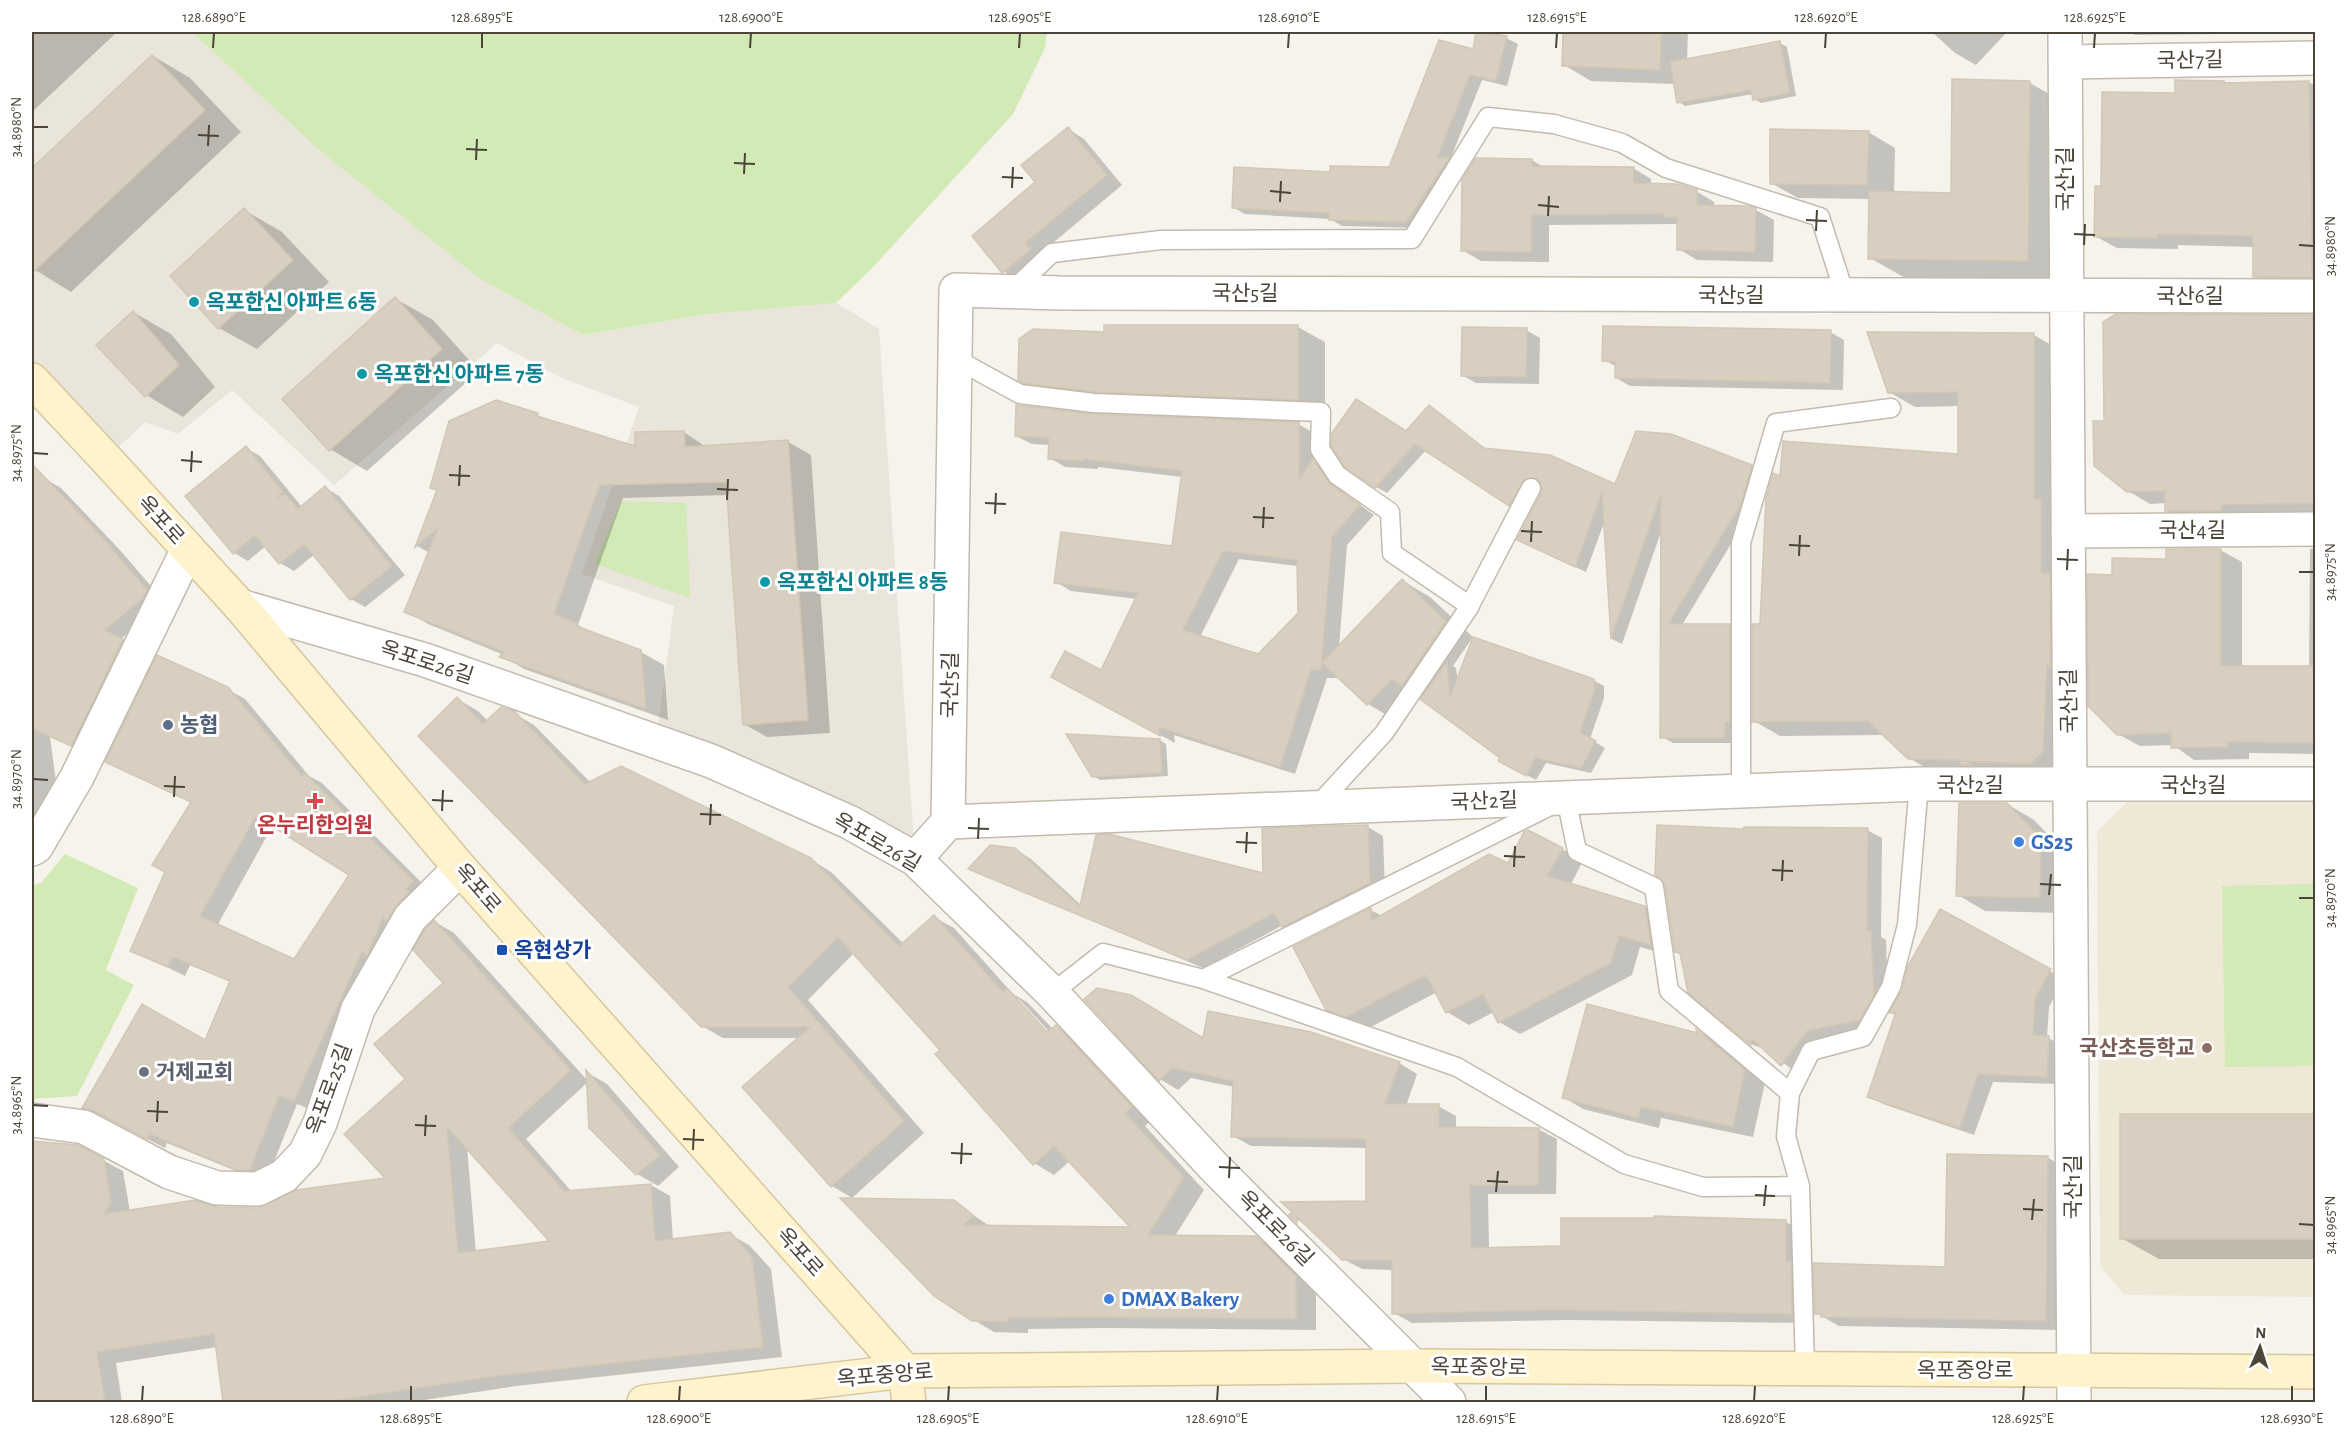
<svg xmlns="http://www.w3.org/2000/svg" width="2347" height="1434" font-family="'Alegreya Sans','Noto Sans KR',sans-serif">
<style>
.residential{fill:#eae5da}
.education{fill:#efe8d6}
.green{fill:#d2eab5}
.shadow{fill:#0003;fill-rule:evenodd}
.building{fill:#d8cfc1;stroke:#d3c7b4;stroke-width:1.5;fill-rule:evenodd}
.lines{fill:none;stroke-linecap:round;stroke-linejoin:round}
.lane-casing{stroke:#c2bbae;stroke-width:21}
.street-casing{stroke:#c2bbae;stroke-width:36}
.secondary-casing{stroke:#d6c79b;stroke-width:36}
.lane{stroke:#fff;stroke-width:18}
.street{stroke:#fff;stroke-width:33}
.secondary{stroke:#fff3cd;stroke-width:33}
.ticks{fill:none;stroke:#4b4439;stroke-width:2}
.culture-dot{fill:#0f9aa8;stroke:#fff;stroke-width:2}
.service-dot{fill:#5c6f8a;stroke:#fff;stroke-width:2}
.health-dot{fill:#e0444e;stroke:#fff;stroke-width:2}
.shop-dot{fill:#3f7fe0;stroke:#fff;stroke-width:2}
.transit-dot{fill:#1a4fb4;stroke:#fff;stroke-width:2}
.education-dot{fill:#8d6e63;stroke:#fff;stroke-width:2}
.worship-dot{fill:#6b7280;stroke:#fff;stroke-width:2}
.labels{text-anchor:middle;stroke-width:6;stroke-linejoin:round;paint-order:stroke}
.street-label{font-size:21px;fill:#4b4439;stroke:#fff}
.culture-label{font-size:21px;font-weight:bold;fill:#0d838f;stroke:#fff;text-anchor:start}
.service-label{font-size:21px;font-weight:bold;fill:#4e5e75;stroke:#fff;text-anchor:start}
.health-label{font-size:21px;font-weight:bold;fill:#be3a42;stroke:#fff}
.shop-label{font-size:21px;font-weight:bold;fill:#366cbe;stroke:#fff;text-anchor:start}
.transit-label{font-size:21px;font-weight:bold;fill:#164399;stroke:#fff;text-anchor:start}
.education-label{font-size:21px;font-weight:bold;fill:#785e54;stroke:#fff;text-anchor:end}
.worship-label{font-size:21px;font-weight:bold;fill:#5b616d;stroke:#fff;text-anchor:start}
.neatline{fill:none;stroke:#4b4439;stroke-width:2}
.ticks-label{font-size:15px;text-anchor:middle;fill:#4b4439}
</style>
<rect width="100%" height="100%" fill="#f6f3ec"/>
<path class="residential" d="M32 32H192L319 150 480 279 583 335 708 314 836 303 879 329 915 859 656 744 674 606 582 574 639 407 562 378 497 343 334 485 232 390 178 434 145 422 106 459 32 380Z"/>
<path class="education" d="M2315 798V1297L2124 1295 2100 1265 2097 832 2130 799Z"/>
<path class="green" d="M192 32H1047L1045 48 1013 114 875 265 836 303 708 314 583 335 480 279 319 150Z
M621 501 686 503 690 598 595 564Z
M65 854 138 888 106 970 134 985 77 1096 32 1099V885L41 883Z
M2315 884V1066L2225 1067 2222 886Z"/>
<path class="shadow" d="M32 32H117L32 112Z
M1478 32 1506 38 1518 44 1507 86 1482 80 1450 160 1460 166 1418 228 1342 226 1330 219 1245 214 1234 208 1332 174 1390 168 1474 51Z
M1565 32H1688L1687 60 1780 43 1787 47 1796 96 1761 103 1754 99 1753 94 1685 106 1679 102 1675 84 1591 81 1564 65Z
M1932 32H2007L1976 65 1955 53Z
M2130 32H2316V33L2135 35Z
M153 56 190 78 241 132 71 292 32 268V170Z
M2223 82H2309L2316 86V289H2276L2255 276V247L2178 245V249L2117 248 2095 236 2103 187 2177 95Z
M2030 83 2067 104 2065 281 1907 279 1870 258 1871 199 1798 198 1771 183 1868 132 1895 148 1894 193 1952 194Z
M1068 129 1084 139 1122 185 1041 253 1020 281 1003 271 1037 182Z
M1532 160 1545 168H1633L1651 179V185L1696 191 1714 202V207L1756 210 1774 220 1773 262 1697 260 1679 249V224L1549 225V262L1481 261 1462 250Z
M244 210 282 232 329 282 257 349 219 328Z
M396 299 433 320 479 371 367 471 330 449Z
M133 312 171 334 215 387 183 417 146 395Z
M2116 316H2316V515L2188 523 2167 511V503L2150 504 2128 491 2106 422Z
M1298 327 1325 342V415L1052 398 1019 379 1106 333Z
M1526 330 1540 338 1539 384 1476 383 1462 375Z
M1830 332 1844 340 1843 390 1630 386 1616 378 1617 367 1604 360Z
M2034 335 2060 350 2068 767 1935 773 1909 758 1885 735 1780 736 1754 721 1762 625 1781 478 1959 455 1960 406 1915 407 1889 392Z
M1430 407 1487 450 1616 486 1751 466 1762 473 1751 511 1682 625H1729L1740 631 1735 743H1673L1662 737V529L1622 644 1612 639 1605 520 1586 572 1519 540 1543 493 1542 484H1536L1521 511 1427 449 1387 493 1376 487 1407 432Z
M537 415 549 422 637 448 684 432 706 447 788 442 811 455 830 733 767 737 744 724 728 495 623 498 578 625 594 634 641 652 664 665 668 720 524 669 502 656 504 655 428 624 406 611 430 553 417 546 438 491 431 487Z
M1093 416 1298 424 1314 433V461L1329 470 1346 495 1374 515 1347 545 1339 648 1403 581 1430 597 1473 637 1453 666 1456 668 1458 682 1593 680 1604 686V698L1590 739 1605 748 1591 773 1546 763 1536 780 1510 766 1419 694 1395 720 1368 704 1337 674V678H1327L1295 774 1174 735 1175 743 1068 685 1101 672 1137 599 1071 591 1056 582 1174 548 1182 477 1098 467V469L1065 467 1050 458V445L1032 444 1016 436ZM1239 559 1298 566 1299 613 1259 655 1200 637Z
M246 448 260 456 302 507 326 488 339 496 405 575 365 607 351 599 315 554 294 571 280 563 266 546 248 561 234 553Z
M32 465 47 480 61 488 119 549 163 600 159 607 121 639 139 650 88 754 50 737 58 796 32 844Z
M2316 548V754L2249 753V759L2194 760 2173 745 2140 746 2118 734 2113 576 2167 560 2220 550 2242 562V668H2309L2310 549Z
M227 689 245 699 309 776 322 783 430 891 311 1110 297 1104 267 1179H256L167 1143 165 1148 84 1107 206 1042 231 982 190 965 185 976 132 950 193 803 107 761ZM273 825 351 874 294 961 217 926Z
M457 699 478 711 488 721 513 713 534 725 591 783 810 859 831 872 904 944 934 917 954 928 1013 994 1027 1002 1053 1029 1056 1026 1076 1038 1152 1119 1145 1126 1204 1190 1175 1236 1256 1237 1277 1250 1316 1289V1330L1105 1328 1028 1329V1333L994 1332 972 1319 954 1202 991 1227 1133 1229 1070 1161 1054 1175 1034 1163 942 1050 854 953 808 1000 924 1133 852 1198 832 1186 799 1038H723L702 1026ZM1015 999H1019L1054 1037 1051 1039Z
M1160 740 1166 744 1168 776 1100 780 1093 776Z
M2007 804 2034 820 2068 855 2066 913 1985 911 1958 895Z
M1368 827 1383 836 1385 891 1298 935 1283 925 1203 968 971 869 1015 849 1031 859 1081 905 1264 875 1263 830Z
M1867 830 1882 838 1881 937 1886 940 1888 1004 1875 1028 1822 1039 1797 1073 1766 1050 1751 1044 1690 992 1681 954 1676 951 1745 831Z
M1562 849 1583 861 1571 884 1645 907 1666 919 1672 956 1640 947 1632 975 1520 1034 1499 1022 1494 1012 1469 1025 1447 1012 1437 992 1369 1028 1349 1021 1327 1009 1371 910 1382 916 1508 865Z
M1941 911 2064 979 2049 1007 2047 1037 2062 1046 2061 1084 1993 1082 1974 1135 1883 1104 1869 1096 1897 1016 1891 1013Z
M435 922 454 933 588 1081V1073L607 1084 679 1167 658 1186 637 1174 588 1082 526 1139 572 1192 651 1185 670 1196 673 1241 729 1234 749 1245 771 1269 782 1357 516 1386 411 1402H225L217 1347 116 1363 122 1402H32V1142L78 1147 123 1171 130 1212 258 1209 388 1179 407 1079 445 983ZM467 1147 552 1242 476 1253Z
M1086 999 1204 1040 1399 1063 1417 1074 1406 1106H1438L1456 1116V1128L1538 1129 1557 1139 1556 1194H1488L1489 1249 1563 1248 1786 1222 1804 1232 1810 1323 1569 1320 1412 1323 1394 1313 1393 1270 1362 1269 1343 1259 1315 1232 1291 1215 1367 1203V1148L1251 1146 1233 1136 1234 1087 1191 1078 1178 1090 1160 1079Z
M1699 1032 1717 1042 1765 1083 1753 1137 1661 1118 1659 1128 1583 1109 1563 1097 1699 1035Z
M2316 1116V1259H2159L2121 1238Z
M2047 1157 2063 1167 2062 1330 1839 1326 1816 1313 1947 1268Z"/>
<path class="building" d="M1476 32 1507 36 1496 81 1470 75 1437 158H1449L1406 222 1329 220V213L1232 208 1234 167 1330 172V166L1389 167 1439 40 1473 49Z
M1563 32H1661L1660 70 1562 66Z
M1780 41 1790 93 1753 100 1751 90 1677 103 1670 62Z
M152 55 205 110 32 273V168Z
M1952 79 2030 81 2028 261 1868 259 1869 191 1951 193Z
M2175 80 2224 81V83L2309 81 2312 277H2253V236L2157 234V238L2094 237 2095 186H2101L2102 92 2175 93Z
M1068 127 1107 175 1025 243 1031 249 1002 273 972 236 1035 182 1021 165Z
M1770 129 1869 131 1867 185 1770 184Z
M1476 158 1532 159V166L1634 167 1633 183 1678 184 1697 190V205L1748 206 1756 208 1755 252 1677 250V217H1663V214L1531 215V252L1461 251 1462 180Z
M244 208 293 260 218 329 170 276Z
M395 297 442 349 329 451 282 399Z
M133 311 179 365 145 397 96 345Z
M2116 314 2312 315V322L2316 321V503L2221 505V511H2165V491L2127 492 2094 466 2093 421H2104L2103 322Z
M1104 325H1298V400L1095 392 1023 383 1018 380 1019 339 1033 329 1104 332Z
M1603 326 1831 330 1830 383 1615 378V362L1602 361Z
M1462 327 1527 328 1526 377 1461 376Z
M1867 332 2034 333V499H2041V573L2050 574V668L2047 664 2043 752 2030 764 1966 761 1971 765H1960V760L1908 759 1868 721 1752 722V624H1760L1766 498 1773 473 1780 476 1783 441 1958 454V392L1888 393Z
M1356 399 1406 431 1429 405 1484 448 1550 455 1615 484 1636 431 1671 434 1752 465 1741 504 1668 624H1730V722H1725V738H1660L1661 494 1611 639 1602 492 1575 567 1517 540 1541 493V482L1536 478 1525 479 1509 506 1415 444 1375 488 1345 467 1331 446 1332 433Z
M496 400 538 413 537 416 635 446V432L684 431 685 447 788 440 808 720 743 725 726 482 600 485 587 520 554 614 577 623 576 626 641 650 646 709 499 657 504 652 404 612 438 528 415 547 437 490 430 488 449 421Z
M1016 405 1093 414 1299 422V479L1313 459 1330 484 1360 505 1332 537 1321 670H1311L1280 767 1159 727 1160 736 1051 677 1065 651 1101 670 1138 593 1054 583 1061 532 1172 546 1182 471 1083 459V461L1048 459 1049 438 1015 436ZM1223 551 1297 560 1298 613 1258 654 1183 630Z
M246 446 283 492 276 498 285 494 298 509 325 486 392 566 350 600 304 544 279 564 255 535 233 554 185 496Z
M32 464 103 538 147 590 143 598 105 630 123 639 71 746 32 728Z
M2166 549H2221V666H2316V743L2228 742V747L2171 748V733L2117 735 2088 706 2087 574 2112 575V558L2166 559Z
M1402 579 1446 621 1402 686 1392 679 1367 705 1322 663Z
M1473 637 1594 679V692L1580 732 1596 741 1581 768 1535 758 1526 776 1498 761 1500 758 1420 699 1447 661 1450 697Z
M157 655 228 687 302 776 304 772 414 881 406 889 409 892 397 905 386 921 383 917 367 955 362 952 294 1101 279 1096 250 1170H237L150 1134 147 1139 95 1111 82 1108 142 1004 205 1040 230 981 173 957 168 967 130 951 165 872 152 865 191 802 105 762ZM256 816 349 875 294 959 200 916Z
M457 697 483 724 501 707 514 711 585 784 621 766 811 858 899 946 934 915 1003 992 1007 988 1047 1032 1056 1025 1132 1107 1125 1113 1184 1177 1148 1235 1256 1236 1296 1276V1319L1084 1317 1008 1318V1322L972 1321 934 1296 840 1198 954 1200 974 1216 963 1225 1130 1227 1054 1146 1033 1165 935 1054 940 1050 838 937 788 987 904 1121 831 1187 742 1087 810 1027H701L418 736Z
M1066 734 1160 739 1162 773 1092 777Z
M1959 803H2007L2041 838 2040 898 1956 896Z
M1368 825 1370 883 1282 927 1274 913 1187 960 968 869 990 845 1015 848 1080 906 1096 835 1109 834 1263 873 1262 828Z
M1657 825 1743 829 1744 827 1868 828 1867 930H1871L1874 995 1860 1020 1807 1031 1781 1066 1752 1039 1751 1045 1688 993 1680 953 1675 952 1665 885 1655 875Z
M1528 830 1563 848 1547 876 1645 906 1651 945 1619 936 1611 963 1498 1023 1483 994 1446 1013 1426 975 1346 1017 1326 1010 1293 947 1371 908V921L1489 854 1508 863 1524 832Z
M1940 909 2051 969 2035 999 2033 1035 2049 1036 2047 1077 1978 1074 1960 1128 1867 1097 1896 1012 1889 1013 1902 990 1908 966Z
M434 920 571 1070 508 1128 564 1191 651 1184 655 1241 730 1232 752 1257 763 1347 496 1376 326 1402H223L214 1334 97 1352 105 1402H32V1141L78 1145 104 1159 111 1202 104 1214 195 1200 217 1207 258 1208 296 1190 385 1178 344 1134 405 1079 374 1044 443 983 413 950 425 929ZM447 1127 549 1241 458 1253Z
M1097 988 1131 995 1203 1038 1208 1011 1311 1032 1400 1062 1385 1104H1439V1127L1539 1128 1538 1185H1470L1471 1248 1561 1246V1218H1654V1216L1786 1220V1262H1791L1792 1314 1550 1310 1392 1314V1260H1342L1297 1217V1223L1289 1215 1292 1212 1281 1202 1366 1201V1139L1231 1137 1233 1081 1172 1068 1159 1081 1084 999Z
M1587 1004 1697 1033 1696 1029 1745 1070 1733 1127 1641 1107 1638 1118 1562 1098Z
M586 1070 660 1155 636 1175 589 1128Z
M2120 1114H2316V1239H2120Z
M1947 1154 2048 1156 2046 1321 1821 1317V1314H1815L1813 1263 1945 1267Z"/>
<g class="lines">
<defs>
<path id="lane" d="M1012 291 1052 253 1161 240 1412 239 1488 117 1554 124 1622 143 1666 168 1820 217 1845 295
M954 358 1020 394 1094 403 1321 412 1320 449 1337 475 1390 512 1392 553 1470 606
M1741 791V543L1776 423 1891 408
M1315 808 1384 733 1468 609 1531 488
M1203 979 1457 1067 1624 1164 1703 1187 1800 1186
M1052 993 1103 953 1203 979 1566 798 1577 851 1654 887 1669 991 1790 1093 1786 1136 1800 1186 1805 1369
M1790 1093 1811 1051 1863 1037 1891 987 1907 925 1919 784"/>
<path id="street" d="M2065 32 2074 1402
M2065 62 2316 58
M2068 531 2316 529
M240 606 425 660 711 761 849 822 915 859 1052 993 1215 1168 1449 1402
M948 822 956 290 1061 293 2316 296
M32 849 36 847 77 777 188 549
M915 859 948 822 1919 784H2316
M32 1120 84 1127 169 1172 217 1188 258 1189 284 1176 305 1154 320 1123 358 1009 410 918 460 868"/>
<path id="secondary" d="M32 380 106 459 240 606 460 868 905 1371 909 1402
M644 1402 905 1371 1414 1366 2316 1372"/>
</defs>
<use href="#lane" class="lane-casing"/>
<use href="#street" class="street-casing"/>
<use href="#secondary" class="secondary-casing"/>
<use href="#lane" class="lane"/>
<use href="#street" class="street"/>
<use href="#secondary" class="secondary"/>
</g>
<path class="ticks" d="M213 48 214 33M482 48V33M750 48 751 33M1019 48 1020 33M1288 48 1289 33M1556 48 1557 33M1825 48 1826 33M2094 48 2095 33M33 127H48M198 135 219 136M208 146 209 125M466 149 487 150M476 160 477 139M734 163 755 164M744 174 745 153M1002 177 1023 178M1012 188 1013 167M1270 191 1291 193M1280 202 1281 181M1538 205 1559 207M1548 216 1549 196M1806 220 1827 221M1816 231 1817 210M2074 234 2095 235M2084 245 2085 224M2299 245 2314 246M33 453 48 454M181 460 202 462M191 472 192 451M449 475 470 476M459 486 460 465M717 489 738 490M727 500 728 479M985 503 1006 504M995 514 996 493M1253 517 1274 518M1263 528 1264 507M1521 531 1542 532M1531 542 1532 521M1789 545 1810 546M1799 556 1800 535M2057 559 2078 560M2067 570 2068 549M2299 572H2314M33 779 48 780M164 786 185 787M174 797 175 776M432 800 453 801M442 811 443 790M700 814 721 815M710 825 711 804M968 828 989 829M978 839 979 818M1236 842 1257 843M1246 853 1247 832M1504 856 1525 857M1514 867 1515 846M1772 870 1793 871M1782 881 1783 860M2040 884 2061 885M2049 895 2051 874M2299 898H2314M33 1105 48 1106M147 1111 168 1112M157 1122 158 1101M415 1125 436 1126M425 1136 426 1115M683 1139 704 1140M693 1150 694 1129M951 1153 972 1154M961 1164 962 1143M1219 1167 1240 1168M1229 1178 1230 1157M1487 1181 1508 1182M1496 1192 1498 1171M1755 1195 1775 1196M1764 1206 1766 1185M2023 1209 2043 1210M2032 1220 2034 1199M2299 1224 2314 1225M142 1401 143 1386M411 1401V1386M679 1401 680 1386M948 1401 949 1386M1217 1401 1218 1386M1486 1401V1386M1754 1401 1755 1386M2023 1401 2024 1386M2292 1401V1386"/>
<g class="culture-dot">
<circle cx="194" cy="302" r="6"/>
<circle cx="362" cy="374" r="6"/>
<circle cx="765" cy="582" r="6"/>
</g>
<circle class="service-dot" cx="168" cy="725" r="6"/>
<path class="health-dot" d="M312 792h6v6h6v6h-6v6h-6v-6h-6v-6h6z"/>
<g class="shop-dot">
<circle cx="2019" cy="842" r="6"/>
<circle cx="1109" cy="1299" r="6"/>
</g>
<rect class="transit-dot" x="496" y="944" width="12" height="12" rx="3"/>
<circle class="education-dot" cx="2207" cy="1048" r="6"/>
<circle class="worship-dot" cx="144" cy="1072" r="6"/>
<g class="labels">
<g class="street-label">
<text transform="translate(2190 60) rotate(-1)" y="7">국산7길</text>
<text transform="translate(2065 179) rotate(-90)" y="7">국산1길</text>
<text x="1245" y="300">국산5길</text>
<text x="1731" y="302">국산5길</text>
<text x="2190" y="303">국산6길</text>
<text transform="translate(161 520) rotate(48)" y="7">옥포로</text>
<text x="2192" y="537">국산4길</text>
<text transform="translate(427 662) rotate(18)" y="7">옥포로26길</text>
<text transform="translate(950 685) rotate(-89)" y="7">국산5길</text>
<text transform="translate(2069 701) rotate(-91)" y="7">국산1길</text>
<text x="1970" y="792">국산2길</text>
<text x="2193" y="792">국산3길</text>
<text transform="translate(1484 801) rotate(-2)" y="7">국산2길</text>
<text transform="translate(877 842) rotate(30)" y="7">옥포로26길</text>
<text transform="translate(478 888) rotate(49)" y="7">옥포로</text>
<text transform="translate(329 1089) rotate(-70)" y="7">옥포로25길</text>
<text transform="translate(2073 1187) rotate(-90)" y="7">국산1길</text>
<text transform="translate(1276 1228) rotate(45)" y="7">옥포로26길</text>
<text transform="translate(800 1252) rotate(48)" y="7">옥포로</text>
<text transform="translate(1479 1367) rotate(1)" y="7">옥포중앙로</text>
<text x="1965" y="1377">옥포중앙로</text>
<text transform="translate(885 1375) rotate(-5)" y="7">옥포중앙로</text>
</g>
<g class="culture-label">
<text x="206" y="309">옥포한신 아파트 6동</text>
<text x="374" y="381">옥포한신 아파트 7동</text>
<text x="777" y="589">옥포한신 아파트 8동</text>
</g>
<g class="service-label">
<text x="180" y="732">농협</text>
</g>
<g class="health-label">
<text x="315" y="832">온누리한의원</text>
</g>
<g class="shop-label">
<text x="2031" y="849">GS25</text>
<text x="1121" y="1306">DMAX Bakery</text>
</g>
<g class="transit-label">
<text x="514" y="957">옥현상가</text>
</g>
<g class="education-label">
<text x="2195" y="1055">국산초등학교</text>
</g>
<g class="worship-label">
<text x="156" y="1079">거제교회</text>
</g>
</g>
<rect width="2347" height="1434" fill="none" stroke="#ffffff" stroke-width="66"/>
<g transform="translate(2260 1347) rotate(3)" stroke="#ffffff" stroke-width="4.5" paint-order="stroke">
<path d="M0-4.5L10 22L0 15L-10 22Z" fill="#4b4439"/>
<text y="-9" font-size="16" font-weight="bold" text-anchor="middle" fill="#4b4439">N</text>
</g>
<rect x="33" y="33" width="2281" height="1368" class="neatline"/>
<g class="ticks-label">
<text x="214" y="22">128.6890°E</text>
<text x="482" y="22">128.6895°E</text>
<text x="751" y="22">128.6900°E</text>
<text x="1020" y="22">128.6905°E</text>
<text x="1289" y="22">128.6910°E</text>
<text x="1557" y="22">128.6915°E</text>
<text x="1826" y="22">128.6920°E</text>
<text x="2095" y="22">128.6925°E</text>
<text transform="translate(16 127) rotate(-90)" y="5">34.8980°N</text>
<text transform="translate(2330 246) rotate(-90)" y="5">34.8980°N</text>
<text transform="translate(16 453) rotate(-90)" y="5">34.8975°N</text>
<text transform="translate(2330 572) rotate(-90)" y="5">34.8975°N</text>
<text transform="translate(16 779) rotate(-90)" y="5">34.8970°N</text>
<text transform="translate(2330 898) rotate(-90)" y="5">34.8970°N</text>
<text transform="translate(16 1105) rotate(-90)" y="5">34.8965°N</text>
<text transform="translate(2330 1225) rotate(-90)" y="5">34.8965°N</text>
<text x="142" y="1423">128.6890°E</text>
<text x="411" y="1423">128.6895°E</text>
<text x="679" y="1423">128.6900°E</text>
<text x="948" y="1423">128.6905°E</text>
<text x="1217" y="1423">128.6910°E</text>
<text x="1486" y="1423">128.6915°E</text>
<text x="1754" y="1423">128.6920°E</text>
<text x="2023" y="1423">128.6925°E</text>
<text x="2292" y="1423">128.6930°E</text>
</g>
</svg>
